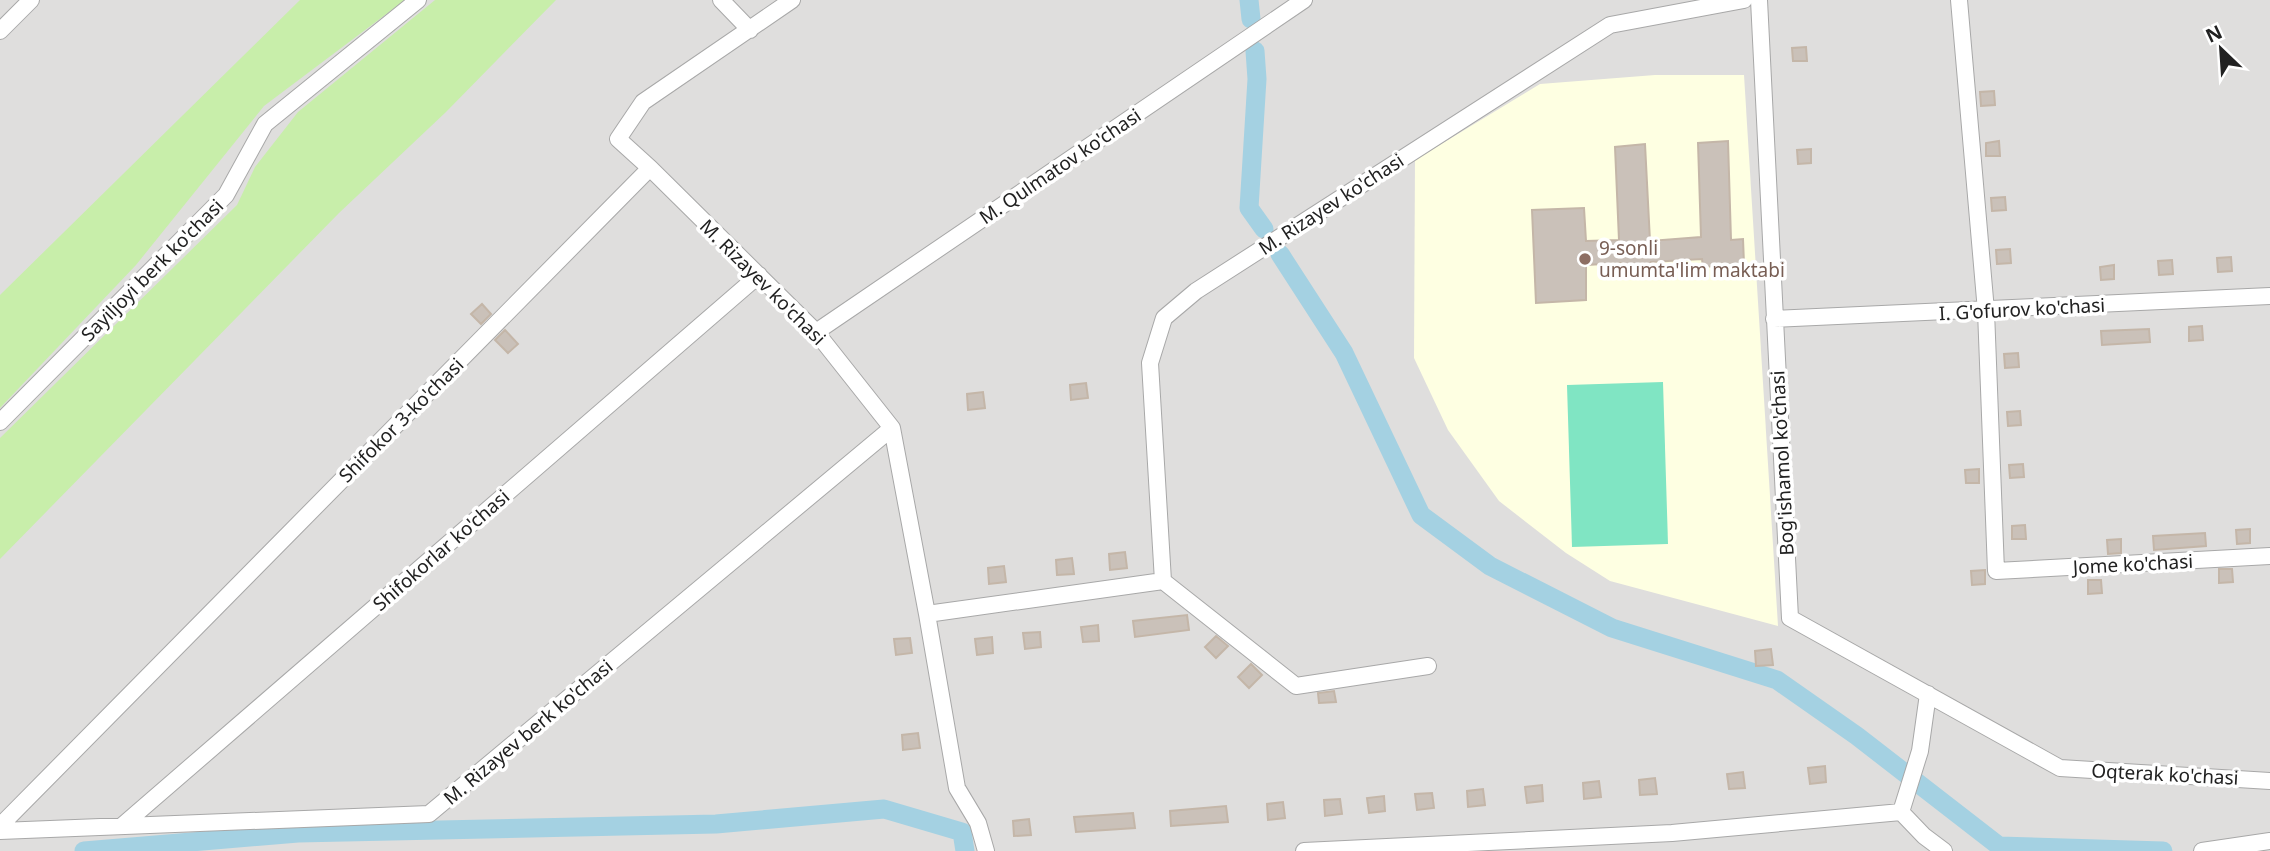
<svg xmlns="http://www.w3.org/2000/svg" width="2270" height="851" font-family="'Noto Sans',sans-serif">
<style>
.residential{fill:#dfdedd}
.education{fill:#feffe2}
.grass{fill:#c8eeaa}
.pitch{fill:#80e5c3}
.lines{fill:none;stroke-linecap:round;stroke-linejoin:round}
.canal{stroke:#a4d1e2;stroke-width:19}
.building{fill:#cac1b9;stroke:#c4b6a8;stroke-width:2}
.street-casing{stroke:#a8a8a8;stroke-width:18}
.street{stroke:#fff;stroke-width:16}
.education-dot{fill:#8d6e63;stroke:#fff;stroke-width:2.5}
.labels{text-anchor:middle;stroke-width:7;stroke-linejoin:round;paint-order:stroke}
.street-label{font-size:19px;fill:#212121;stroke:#fff}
.education-label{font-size:19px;fill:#785e54;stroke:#fff;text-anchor:start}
</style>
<rect width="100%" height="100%" fill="#f2eee7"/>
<path class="residential" d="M0 0H2270V851H0Z"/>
<path class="education" d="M1655 75H1744L1778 626 1610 581 1566 553 1499 501 1448 430 1414 358 1415 160 1540 84Z"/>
<path class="grass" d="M300 0H405L264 106 136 265 0 408V295Z
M435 0H556L446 112 339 213 0 559V438L237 205 255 167 298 112Z"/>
<path class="pitch" d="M1663 382 1668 544 1572 547 1567 385Z"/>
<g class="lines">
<path class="canal" d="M1249 0 1251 19
M1255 51 1257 79 1249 208 1264 229
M1280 254 1344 353 1421 515 1490 566 1612 628 1777 680 1857 736 1999 846 2163 851
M84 851 298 833 716 824 884 809 962 832 965 851"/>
</g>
<path class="building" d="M1806 47 1807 61H1793L1792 48Z
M1994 91 1995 105 1981 106 1980 92Z
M1728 141 1731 240 1743 239 1744 264 1703 267 1702 259 1651 262V269L1621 271V263L1586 265V300L1536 303 1532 210 1584 208 1586 241 1619 240 1615 147 1645 144 1650 241 1701 237 1698 143Z
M1999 141 2000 156H1986V143Z
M1811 149V163L1798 164 1797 150Z
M2005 197 2006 210 1992 211 1991 198Z
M2010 249 2011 263 1997 264 1996 250Z
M2231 257 2232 271 2218 272 2217 258Z
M2172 260 2173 274 2159 275 2158 261Z
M2114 265V279L2101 280 2100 267Z
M482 304 491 314 481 324 471 314Z
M2202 326 2203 340 2189 341V327Z
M2149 329 2150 342 2102 345 2101 331Z
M505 330 518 344 508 353 495 340Z
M2018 353 2019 367 2005 368 2004 354Z
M1086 383 1088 398 1071 400 1070 385Z
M983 392 985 408 968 410 967 394Z
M2020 411 2021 425 2008 426 2007 412Z
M2023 464 2024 477 2010 478 2009 465Z
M1979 469V483H1966L1965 470Z
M2025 525 2026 539H2012V526Z
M2250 529V543L2237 544 2236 530Z
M2205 533 2206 546 2154 550 2153 536Z
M2121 539V553L2108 554 2107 540Z
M1125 552 1127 568 1110 570 1109 554Z
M1072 558 1074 574 1057 575 1056 560Z
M1004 566 1006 582 989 584 988 568Z
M2219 569H2232L2233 582 2219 583Z
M1985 570V584L1972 585 1971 571Z
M2088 580H2101L2102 593 2088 594Z
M1187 615 1189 630 1135 637 1133 621Z
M1098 625 1099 641 1083 642 1081 627Z
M1040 632 1041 647 1025 649 1023 633Z
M1216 636 1228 646 1216 658 1205 647Z
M992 637 993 653 977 655 975 639Z
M910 638 912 653 896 655 894 639Z
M1771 649 1773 665 1756 666 1755 651Z
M1251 664 1262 675 1249 688 1238 677Z
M1334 691 1336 702 1319 703 1318 693Z
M918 733 920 748 903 750 902 735Z
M1825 766 1826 782 1810 784 1808 768Z
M1743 772 1745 788 1729 789 1727 774Z
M1655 778 1657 794 1640 795 1639 780Z
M1599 781 1601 797 1584 799 1583 783Z
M1542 785 1543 801 1527 803 1525 787Z
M1483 789 1485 805 1468 807 1467 791Z
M1432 793 1434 808 1417 810 1415 794Z
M1384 796 1385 811 1369 813 1367 798Z
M1340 799 1342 814 1325 816 1324 800Z
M1283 802 1285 818 1268 820 1267 804Z
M1226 806 1228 822 1171 826 1170 811Z
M1133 813 1135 828 1076 832 1074 817Z
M1029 819 1031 835 1014 836 1013 821Z"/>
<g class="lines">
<defs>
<path id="street" d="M721 0 750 30
M1759 0 1790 618 2060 768 2270 781
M1959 0 1986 311 1996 571 2270 556
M0 31 31 0
M650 168 816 332 892 428 927 614 1163 581 1150 363 1164 318 1196 291 1610 25 1744 0
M1774 319 2270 296
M816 332 1304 0
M0 422 226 195 265 124 418 0
M1163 581 1296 686 1428 666
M927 614 957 788 978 823 986 851
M1928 694 1920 751 1901 812 1924 836 1944 851
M123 825 759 275
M0 826 650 168 618 139 643 102 792 0
M0 831 429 814 892 428
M1304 851 1672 833 1901 812
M2202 851 2270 841"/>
</defs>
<use href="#street" class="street-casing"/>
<use href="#street" class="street"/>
</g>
<circle class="education-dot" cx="1585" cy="259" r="7"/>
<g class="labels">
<g class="street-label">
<text transform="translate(1060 166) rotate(-34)" y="7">M. Qulmatov ko'chasi</text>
<text transform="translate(1331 204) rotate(-33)" y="7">M. Rizayev ko'chasi</text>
<text transform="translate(152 270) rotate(-45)" y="7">Sayiljoyi berk ko'chasi</text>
<text transform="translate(763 282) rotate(45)" y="7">M. Rizayev ko'chasi</text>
<text transform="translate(2022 309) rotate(-3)" y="7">I. G'ofurov ko'chasi</text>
<text transform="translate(401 420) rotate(-45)" y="7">Shifokor 3-ko'chasi</text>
<text transform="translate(1782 463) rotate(-93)" y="7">Bog'ishamol ko'chasi</text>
<text transform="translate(441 550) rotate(-41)" y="7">Shifokorlar ko'chasi</text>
<text transform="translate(2133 564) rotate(-3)" y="7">Jome ko'chasi</text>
<text transform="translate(528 732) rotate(-40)" y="7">M. Rizayev berk ko'chasi</text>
<text transform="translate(2165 774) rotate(3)" y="7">Oqterak ko'chasi</text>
</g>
<g class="education-label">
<text x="1599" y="255">9-sonli<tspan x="1599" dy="22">umumta'lim maktabi</tspan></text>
</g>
</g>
<g transform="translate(2221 49) rotate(335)" stroke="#ffffff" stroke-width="5" paint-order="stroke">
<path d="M0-5L12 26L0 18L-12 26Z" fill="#212121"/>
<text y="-10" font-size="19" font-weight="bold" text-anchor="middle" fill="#212121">N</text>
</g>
</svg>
